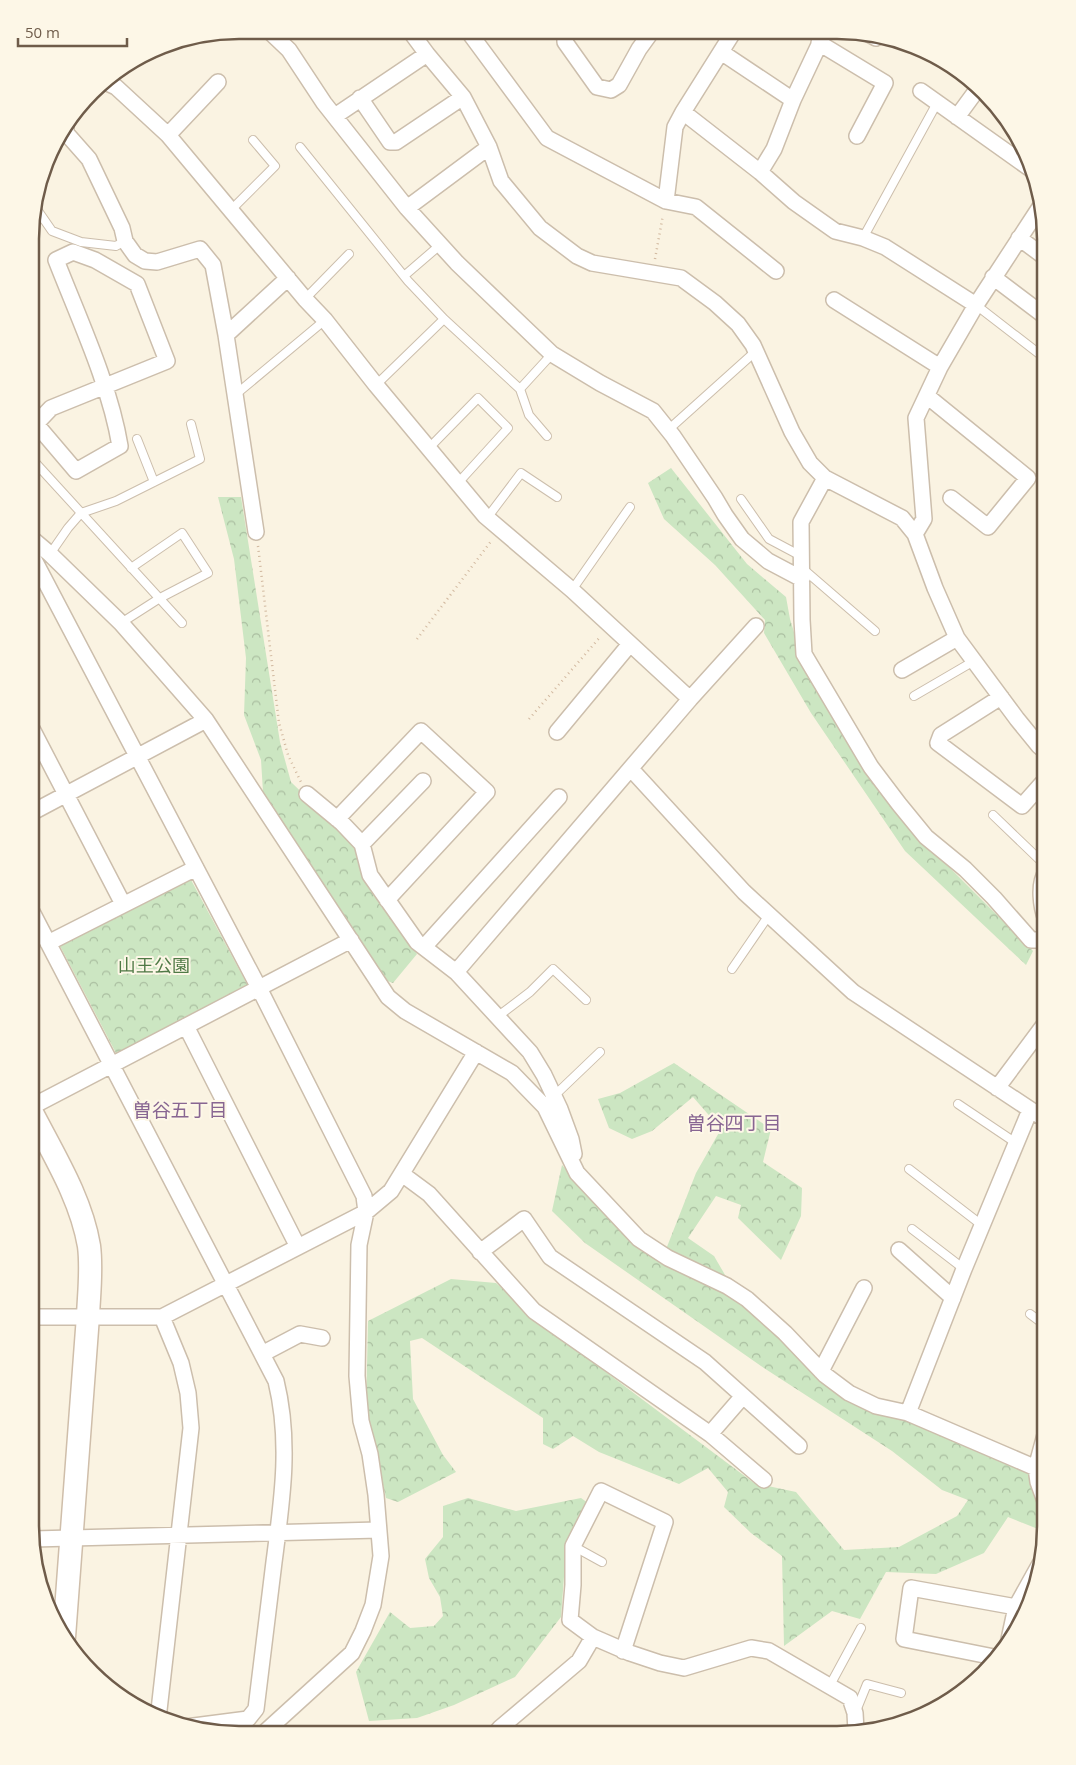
<svg xmlns="http://www.w3.org/2000/svg" width="1076" height="1765" font-family="'Open Sans','Noto Sans JP',sans-serif">
<style>
.forest{fill:url(#forest-crowns)}
.lines{fill:none;stroke-linecap:round;stroke-linejoin:round}
.lane-casing{stroke:#ccbeac;stroke-width:10}
.street-casing{stroke:#ccbeac;stroke-width:18}
.secondary-casing{stroke:#cfbeaa;stroke-width:25}
.path{stroke:#d1b89f;stroke-width:2.5;stroke-dasharray:1 4;stroke-linecap:butt}
.lane{stroke:#fff;stroke-width:8}
.street{stroke:#fff;stroke-width:15}
.secondary{stroke:#fff;stroke-width:22}
.labels{text-anchor:middle;stroke-width:4;stroke-linejoin:round;paint-order:stroke}
.park-label{font-size:18px;fill:#507a46;stroke:#fdf7e7}
.neighbourhood-label{font-size:19px;fill:#886692;stroke:#fdf7e7}
.rim{fill:none;stroke:#6f5c4a;stroke-width:2.5}
</style>
<defs>
<pattern id="forest-crowns" width="20" height="18" patternUnits="userSpaceOnUse" patternTransform="scale(1.25)"><rect width="20" height="18" fill="#cce6c2"/><path d="M2 6a3 3 0 1 1 6 0M12 15a3 3 0 1 1 6 0" fill="none" stroke="#aabea0"/></pattern>
</defs>
<rect width="100%" height="100%" fill="#faf3e2"/>
<path class="forest" d="M671 468 747 564 786 597 790 619 804 665 911 829 1033 951 1026 965 905 851 811 713 764 633 765 620 715 565 664 519 648 483Z
M218 497H241L280 742 291 782 357 846 368 882 417 954 393 983 382 979 263 792 261 760 244 715 246 658 234 559Z
M190 878 248 986 117 1055 60 946Z
M674 1063 771 1129 763 1162 802 1188 801 1216 781 1260 738 1218 741 1205 716 1196 688 1238 714 1256 742 1304 808 1365 919 1424 1031 1471 1043 1531 1008 1517 984 1553 936 1574 886 1572 860 1619 832 1611 784 1646 782 1556 751 1533 724 1507 728 1492 708 1468 679 1484 599 1452 573 1436 553 1449 543 1444V1418L422 1338 410 1341 413 1399 443 1455 456 1472 398 1502 386 1498 366 1409 368 1321 451 1279 496 1283 555 1334 754 1483 796 1492 844 1550 899 1547 957 1516 968 1500 942 1490 892 1451 761 1366 585 1243 552 1211 562 1165 622 1228 661 1262 696 1173 721 1129 693 1097 652 1131 632 1139 609 1128 598 1099 620 1093Z
M468 1498 516 1511 581 1498 588 1503 566 1550 561 1617 515 1677 454 1705 417 1718 369 1721 356 1672 390 1612 410 1628 434 1626 443 1616 440 1597 429 1578 425 1559 443 1537V1506Z"/>
<g class="lines">
<defs>
<path id="lane" d="M300 147 408 281 444 319 520 389 529 415 547 436
M34 205 52 231 81 242 116 246 125 241
M231 210 275 166 253 140
M863 238 937 103
M404 276 440 245
M305 299 349 254
M976 305 1042 356
M376 385 444 319
M520 389 552 354
M235 395 325 320
M668 430 756 351
M137 439 154 482
M429 448 478 398 508 428 458 483
M31 458 182 623
M741 499 769 539 801 556
M487 518 521 473 557 497
M50 554 68 528 81 513 116 501 200 459 191 424
M802 568 875 631
M572 590 630 507
M121 623 160 598 208 573 182 533 131 568
M914 696 974 661
M993 815 1044 864 1043 874
M732 969 769 915
M497 1017 530 992 553 969 586 1000
M554 1096 600 1052
M958 1104 1016 1143
M909 1169 983 1226
M912 1229 964 1269
M1030 1314 1046 1326
M573 1546 602 1562
M829 1687 861 1628
M856 1711 867 1684 901 1693"/>
<path id="street" d="M268 30 289 50 324 103 407 208 457 263 552 354 600 383 653 411 673 436 715 498 725 515 742 539 768 561 802 579
M410 31 427 54 463 97 489 147 501 181 540 228 577 256 592 263 681 278 715 303 738 324 753 345 792 432 810 463 825 478 902 518 915 534 935 588 957 638 1017 719 1039 746 1046 752
M468 31 547 138 666 201 696 207 776 271
M565 31V42L597 87 611 90 619 85 639 49 652 31
M865 32 876 38 877 35
M819 43 885 83 857 136
M721 52 793 100
M103 81 116 87 168 135 305 299 325 320 376 385 485 516 572 590 690 699
M921 91 1032 170
M360 98 390 142H396L463 97
M683 112 760 172 794 202 835 231 863 238 885 247 976 305
M335 116 427 54
M957 117 979 87
M66 127V133L89 159 122 228 125 241 135 255 145 261 157 262 200 249 213 265 226 335 256 532
M168 135 218 82
M760 172 774 149 793 100 825 32
M666 201 675 127 683 112 734 31
M407 208 489 147
M1019 238 1046 258
M993 277 1046 317
M834 300 940 367
M226 335 288 278
M927 396 1028 478 988 527 951 498
M31 429 51 408 167 361 137 284 95 260 73 252 56 260C79 319 110 385 120 446L76 471 36 424
M825 478 801 522 802 620 804 654 871 767 899 804 926 837 965 869 994 898 1031 940H1046
M915 534 924 519 916 418 940 367 976 305 1040 207
M31 538 50 554 121 623 206 720 388 997 405 1011 512 1073 545 1107 577 1173 639 1239 668 1258 727 1286 747 1299 785 1333 825 1375 849 1393 876 1406 908 1413 1036 1468
M31 554 259 988 364 1196 366 1212 359 1245 357 1376 361 1421 370 1454 376 1495 381 1556 373 1605 363 1631 352 1653 264 1733
M902 670 957 638
M1001 697 941 735 938 743 1022 806 1046 779
M31 727 123 904
M557 732 630 644
M631 769 744 892 853 992 1046 1120
M307 794 342 823 362 844 370 875 417 942 456 972 530 1052 544 1075 560 1109 571 1139 574 1154
M31 813 206 720
M337 819 421 731 487 792 387 900
M362 844 423 781
M31 910 276 1381C291 1442 282 1501 274 1562 268 1611 262 1660 256 1709L248 1719 186 1727
M1046 920C1041 907 1038 884 1046 872
M48 943 196 868
M424 947 559 797
M456 972 690 699 756 626
M186 1026 298 1247
M997 1088 1044 1025
M31 1107 351 940
M402 1174 429 1194 534 1311 710 1434 764 1480
M899 1250 953 1298
M480 1252 524 1219 550 1257 705 1362 799 1446
M30 1317H162L366 1212 391 1191 476 1052
M262 1354 300 1334 322 1338
M821 1371 864 1288
M908 1413 964 1269 1030 1110
M710 1434 743 1396
M1046 1504 1038 1482 1036 1468 1046 1431
M33 1539 378 1530
M1008 1644 1016 1607 1041 1562
M623 1651 665 1522 601 1491 573 1546V1585L570 1620 593 1637 630 1653 660 1663 684 1668 751 1648 769 1651 850 1698 855 1713 856 1731
M999 1658 904 1639 911 1588 1016 1607
M158 1719 191 1428 188 1393 181 1363 162 1317
M495 1734 500 1728 579 1661 593 1637"/>
<path id="secondary" d="M31 1111C53 1154 81 1198 89 1246 92 1269 89 1293 88 1316L64 1637"/>
</defs>
<use href="#lane" class="lane-casing"/>
<use href="#street" class="street-casing"/>
<use href="#secondary" class="secondary-casing"/>
<path class="path" d="M655 259 663 215
M258 546 279 723 288 755 301 782
M417 639 492 540
M529 719 601 636"/>
<use href="#lane" class="lane"/>
<use href="#street" class="street"/>
<use href="#secondary" class="secondary"/>
</g>
<g class="labels">
<g class="park-label">
<text x="154" y="972">山王公園</text>
</g>
<g class="neighbourhood-label">
<text x="180" y="1117">曽谷五丁目</text>
<text x="734" y="1130">曽谷四丁目</text>
</g>
</g>
<path d="M0 0H1076V1765H0ZM239 39H837A200 200 0 0 1 1037 239V1526A200 200 0 0 1 837 1726H239A200 200 0 0 1 39 1526V239A200 200 0 0 1 239 39Z" fill="#fdf7e7" fill-rule="evenodd"/>
<path class="rim" d="M239 39H837A200 200 0 0 1 1037 239V1526A200 200 0 0 1 837 1726H239A200 200 0 0 1 39 1526V239A200 200 0 0 1 239 39Z"/>
<path d="M18 38v8h109v-8" fill="none" stroke="#6f5c4a" stroke-width="2.5"/>
<text x="25" y="38" font-size="15" fill="#6f5c4a" stroke="#fdf7e7" stroke-width="4" paint-order="stroke">50 m</text>
</svg>
